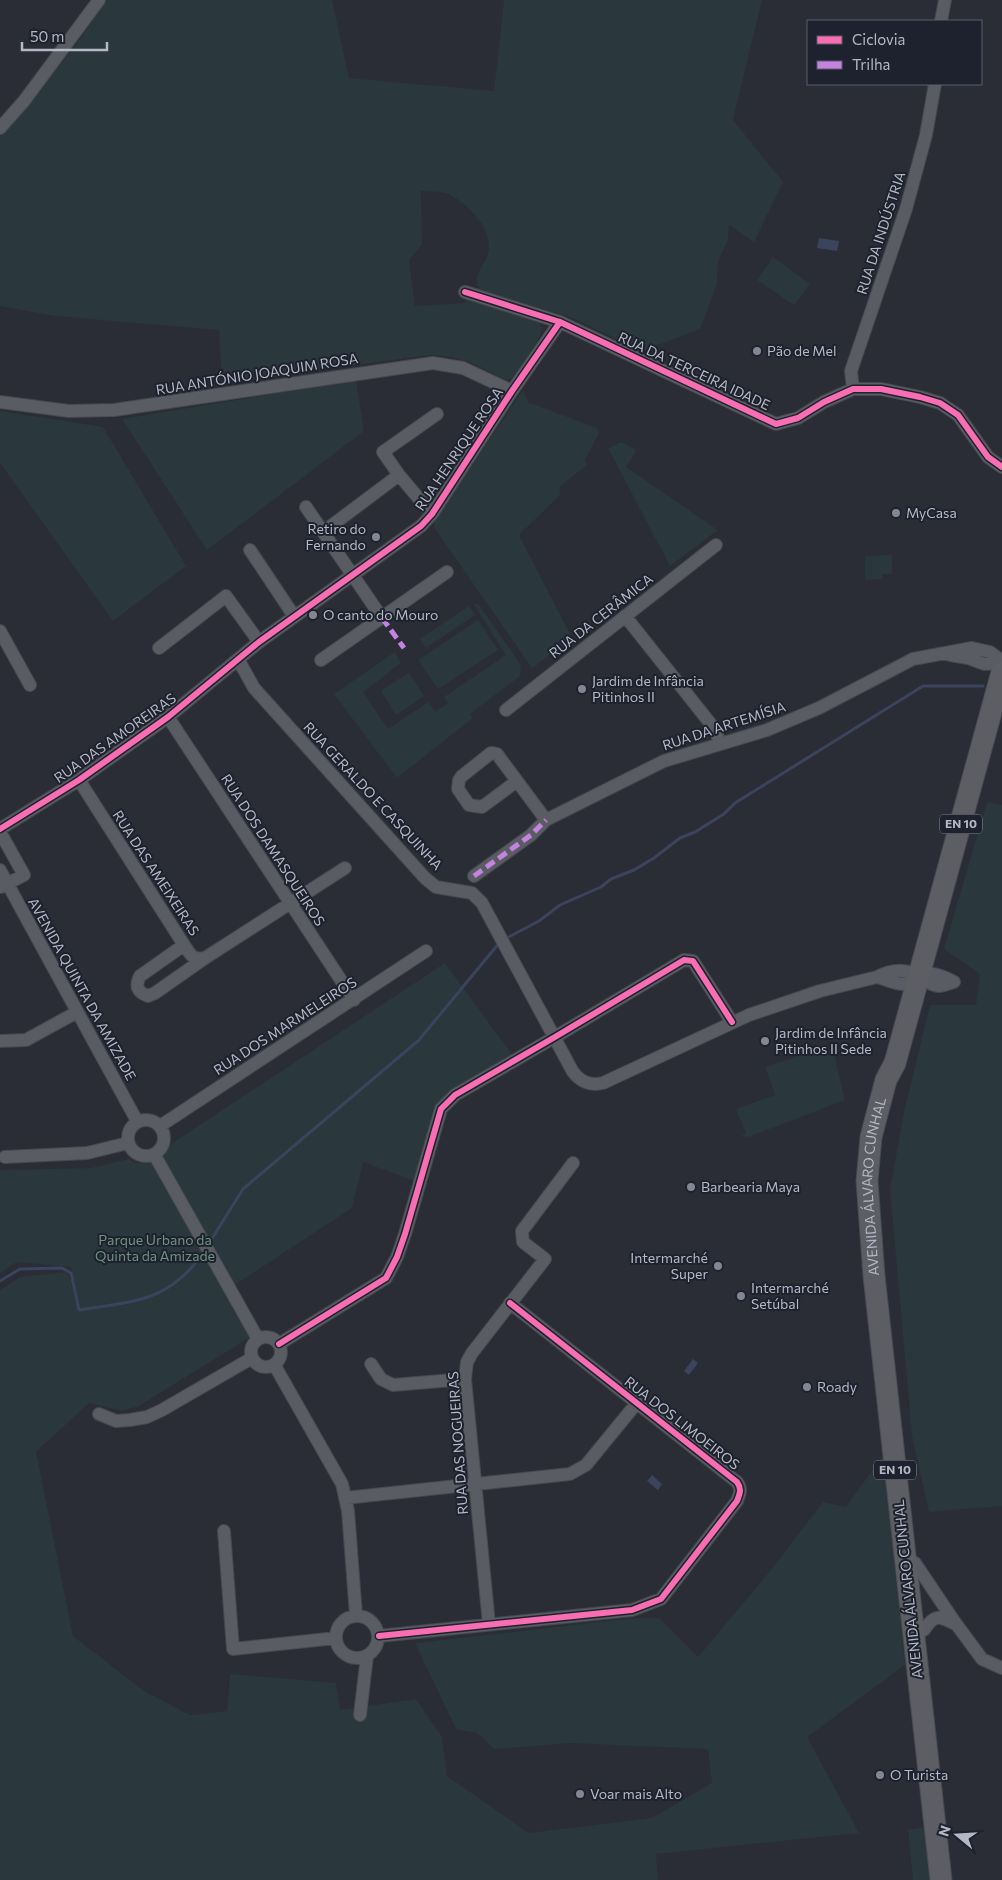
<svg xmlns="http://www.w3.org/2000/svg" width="1002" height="1880" font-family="Commissioner,sans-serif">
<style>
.green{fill:#2a373c}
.water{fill:#3b445c}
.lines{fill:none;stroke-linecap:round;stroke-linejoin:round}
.stream{stroke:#3b445c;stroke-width:3}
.street-casing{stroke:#46484e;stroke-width:14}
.primary-casing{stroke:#484a52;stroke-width:23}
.street{stroke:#5a5c63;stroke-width:12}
.primary{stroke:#5c5e64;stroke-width:21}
.quiet{stroke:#c483df;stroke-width:5;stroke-dasharray:10 5;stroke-linecap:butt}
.cycleway-casing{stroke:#1e222e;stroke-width:9}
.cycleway{stroke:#f96db3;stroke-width:6}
.poi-dot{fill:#848793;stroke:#1e222e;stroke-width:2}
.labels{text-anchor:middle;stroke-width:4;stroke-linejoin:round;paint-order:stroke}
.shield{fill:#1e222e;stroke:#878b98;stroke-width:1}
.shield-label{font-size:12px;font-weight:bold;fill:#b4b8c5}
.street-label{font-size:14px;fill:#b4b8c5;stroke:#1e222e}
.poi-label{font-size:14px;fill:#b4b8c5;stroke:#1e222e;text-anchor:start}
.park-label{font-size:14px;fill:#6e937d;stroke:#1e222e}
</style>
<rect width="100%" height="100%" fill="#2a2d35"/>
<path class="green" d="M107 0H332L349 78 494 91 504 0H762L733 120 783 182 754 242 729 225 728 240 718 261 717 284 700 329 642 351 568 316 481 291C468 276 488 264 489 248 490 226 467 204 449 194 442 191 429 192 421 191L422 244 409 261 415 306 465 303 467 298 531 318 538 322 542 328C537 347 524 365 511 379L505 380C477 365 463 356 430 355L222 383 219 330 55 316 0 306V137L75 46Z
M773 257 810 284 794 305 757 280Z
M356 380 364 431 207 550 122 419Z
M523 390 528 402 597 428 599 433 585 460 587 465 559 487 561 494 519 535 572 638 532 668 435 529 434 522Z
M0 411 103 427 186 566 113 621 0 463Z
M621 442 637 450 626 467 718 530 670 566 608 448Z
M892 555V574H882V579L865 580V556Z
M473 603 479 605 521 665 520 676 470 714 473 718 397 778 334 694 395 652 401 663 363 692 388 729 428 702 435 712 448 703 444 697 506 655Z
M469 606 475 615 426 648 420 639Z
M478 620 498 650 438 689 418 660Z
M409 672 424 696 396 715 381 691Z
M987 802 1002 805V1506L929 1512 912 1436 890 1189 904 1112 930 1005H976L980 974 944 949Z
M445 963 516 1060 455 1095 414 1181 363 1162 352 1208 230 1288 255 1334 139 1406 122 1411 89 1403 36 1452 73 1636 144 1691 190 1715 227 1711 230 1674 336 1683 340 1710 416 1699 442 1737 447 1776 529 1833 652 1818 712 1783 708 1749 571 1743 494 1749 477 1733 456 1729 415 1643 634 1618H659L698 1657 771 1570 823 1502 846 1507 884 1454 905 1665 807 1737 859 1833 656 1854 658 1880H0V1290L20 1277 66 1272 70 1278 76 1302 71 1267 17 1262 0 1273V1170L91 1168 129 1159 136 1163H148L168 1146Z
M832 1045 845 1100 748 1137 740 1136 746 1134 736 1109 775 1095 765 1067Z
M925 1827 931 1880H913L908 1830Z"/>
<path class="water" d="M819 238 839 241 837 251 817 248Z
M693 1359 698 1363 689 1375 684 1371Z
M652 1475 662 1484 658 1490 647 1481Z"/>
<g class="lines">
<path class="stream" d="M505 939 539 921 560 905 601 887 611 879 634 870 654 858 680 838 695 832 724 814 735 803 923 686H983
M208 1245 243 1189 419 1040 500 942
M0 1281 20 1269 62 1268 71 1273 79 1310C136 1301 169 1302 205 1251"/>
<defs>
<path id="street" d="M941 21 945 0
M0 128 24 101 99 0
M465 292 560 322 776 424 798 418 824 402 853 389H881L920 397 940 403 958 415 988 457 1002 467
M853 389 851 371 906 209 926 135 935 84
M0 402 69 411 114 410 433 363 463 368 512 391
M306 507 382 618
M432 514 399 475 383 452 437 414
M323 532 399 475
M250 550 294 616
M625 616 714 728 719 740 718 744
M0 631 30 685
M159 648 226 596 259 642
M950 655 968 658 984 664 1002 663
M238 659 254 688 425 878 436 887 472 893 482 903 573 1072C581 1082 590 1086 603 1083L749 1015 820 991 877 977C892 969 907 968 921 978 927 981 932 986 939 986 944 986 950 983 954 982
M321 660 447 572
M506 710 716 545
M168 717 354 1000
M79 780 184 945C191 955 192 960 205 958L345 868
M517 781 482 807 469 805 458 789 459 780 462 776 491 753 497 754 546 820
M0 829 79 780 168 717 259 642 421 526 432 514 512 391 560 322
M0 832 24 875 1 887
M0 870 137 1121
M474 876 531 835 546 820 664 761 767 730 819 708 913 659 972 648 990 652 1002 661
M184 945 140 976C135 986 137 992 148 996L155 993 205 958
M877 977C885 979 895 984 903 984 909 984 912 979 917 977 930 970 943 976 954 982
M0 1041 26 1040 77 1012
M128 1138a18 18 0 1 1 36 0a18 18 0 1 1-36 0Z
M160 1126 426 951
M154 1154 258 1339
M5 1157 87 1153 128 1143
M251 1352a15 15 0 1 1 30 0a15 15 0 1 1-30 0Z
M279 1344 386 1278 397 1257 405 1234 441 1109 455 1095 555 1037 684 960 693 961 732 1022
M371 1364 381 1379 393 1385 465 1379
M275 1366 342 1484 348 1511 356 1615
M99 1414 116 1421 130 1420 147 1417 162 1410 252 1358
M345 1498 570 1474 586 1465 636 1404
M224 1531 233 1649 336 1638
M915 1563 954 1621 982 1659 1002 1668
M336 1637a21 21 0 1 1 42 0a21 21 0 1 1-42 0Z
M489 1624 465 1379 467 1362 472 1353 545 1259 523 1242 522 1231 573 1163
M924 1630C935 1613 940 1616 957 1625
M379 1636 632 1610 661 1599 737 1501C740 1493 742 1489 737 1482L510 1303
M360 1715 367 1656"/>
<g id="primary">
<path id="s1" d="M941 1880 874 1276 867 1181 871 1137 886 1080 895 1063 1002 672"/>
</g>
</defs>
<use href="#street" class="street-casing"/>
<use href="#primary" class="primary-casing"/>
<use href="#street" class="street"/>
<use href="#primary" class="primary"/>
<path class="quiet" d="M382 618 404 648
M474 876 531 835 546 820"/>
<defs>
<path id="cycleway" d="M465 292 560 322 776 424 798 418 824 402 853 389H881L920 397 940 403 958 415 988 457 1002 467
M0 829 79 780 168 717 259 642 421 526 432 514 512 391 560 322
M279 1344 386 1278 397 1257 405 1234 441 1109 455 1095 555 1037 684 960 693 961 732 1022
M379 1636 632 1610 661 1599 737 1501C740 1493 742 1489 737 1482L510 1303"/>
</defs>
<use href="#cycleway" class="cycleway-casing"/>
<use href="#cycleway" class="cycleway"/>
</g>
<g class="poi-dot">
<circle cx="757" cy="351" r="5"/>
<circle cx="896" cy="513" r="5"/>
<circle cx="376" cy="537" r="5"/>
<circle cx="313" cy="615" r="5"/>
<circle cx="582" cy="689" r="5"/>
<circle cx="765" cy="1041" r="5"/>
<circle cx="691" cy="1187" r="5"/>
<circle cx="718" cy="1266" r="5"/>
<circle cx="741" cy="1296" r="5"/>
<circle cx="807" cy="1387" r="5"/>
<circle cx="880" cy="1775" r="5"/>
<circle cx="580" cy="1794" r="5"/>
</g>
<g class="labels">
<g class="shield">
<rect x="940" y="814.5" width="42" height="19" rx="4"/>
<rect x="874" y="1460.5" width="42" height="19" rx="4"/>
</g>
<g class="shield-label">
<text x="961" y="828">EN 10</text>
<text x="895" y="1474">EN 10</text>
</g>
<g class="street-label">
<text transform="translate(881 233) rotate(-72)" y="5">RUA DA INDÚSTRIA</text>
<text transform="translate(694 371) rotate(25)" y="5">RUA DA TERCEIRA IDADE</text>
<text transform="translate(257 374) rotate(-9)" y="5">RUA ANTÓNIO JOAQUIM ROSA</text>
<text transform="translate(459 449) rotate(-56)" y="5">RUA HENRIQUE ROSA</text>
<text transform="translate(601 616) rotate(-38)" y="5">RUA DA CERÂMICA</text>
<text transform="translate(724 726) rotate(-18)" y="5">RUA DA ARTEMÍSIA</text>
<text transform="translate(115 738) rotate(-35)" y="5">RUA DAS AMOREIRAS</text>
<text transform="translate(373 796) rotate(47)" y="5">RUA GERALDO E CASQUINHA</text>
<text transform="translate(273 850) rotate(57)" y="5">RUA DOS DAMASQUEIROS</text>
<text transform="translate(156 873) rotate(57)" y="5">RUA DAS AMEIXEIRAS</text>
<text transform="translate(82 989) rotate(61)" y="5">AVENIDA QUINTA DA AMIZADE</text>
<text transform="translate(285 1026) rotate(-33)" y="5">RUA DOS MARMELEIROS</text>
<text dy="5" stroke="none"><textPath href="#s1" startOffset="698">AVENIDA ÁLVARO CUNHAL</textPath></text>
<text transform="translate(682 1423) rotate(38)" y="5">RUA DOS LIMOEIROS</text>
<text transform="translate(458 1443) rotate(-94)" y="5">RUA DAS NOGUEIRAS</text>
<text transform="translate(908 1589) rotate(-96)" y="5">AVENIDA ÁLVARO CUNHAL</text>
</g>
<g class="poi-label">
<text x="767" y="356">Pão de Mel</text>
<text x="906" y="518">MyCasa</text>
<text x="366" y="534" text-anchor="end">Retiro do<tspan x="366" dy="16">Fernando</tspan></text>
<text x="323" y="620">O canto do Mouro</text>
<text x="592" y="686">Jardim de Infância<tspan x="592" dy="16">Pitinhos II</tspan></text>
<text x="775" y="1038">Jardim de Infância<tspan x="775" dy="16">Pitinhos II Sede</tspan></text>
<text x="701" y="1192">Barbearia Maya</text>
<text x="708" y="1263" text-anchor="end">Intermarché<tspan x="708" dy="16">Super</tspan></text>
<text x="751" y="1293">Intermarché<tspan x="751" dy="16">Setúbal</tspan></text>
<text x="817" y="1392">Roady</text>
<text x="890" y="1780">O Turista</text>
<text x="590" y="1799">Voar mais Alto</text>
</g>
<g class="park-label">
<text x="155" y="1245">Parque Urbano da<tspan x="155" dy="16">Quinta da Amizade</tspan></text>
</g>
</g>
<rect x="807" y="20" width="175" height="65" fill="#1e222e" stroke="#5a5e6a"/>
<rect x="817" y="36" width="25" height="8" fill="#f96db3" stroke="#5a5e6a"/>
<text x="852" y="45" font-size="15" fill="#b4b8c5">Ciclovia</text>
<rect x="817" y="61" width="25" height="8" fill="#c483df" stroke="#5a5e6a"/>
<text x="852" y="70" font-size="15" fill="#b4b8c5">Trilha</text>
<g transform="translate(957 1835) rotate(288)" stroke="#1e222e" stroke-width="4" paint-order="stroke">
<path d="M0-4L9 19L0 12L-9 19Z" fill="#b4b8c5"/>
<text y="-8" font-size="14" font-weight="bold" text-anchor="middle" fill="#b4b8c5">N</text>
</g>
<path d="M22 42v8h85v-8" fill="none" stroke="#b4b8c5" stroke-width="2.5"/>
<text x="30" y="42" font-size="15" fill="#b4b8c5" stroke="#1e222e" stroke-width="4" paint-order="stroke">50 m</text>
</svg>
